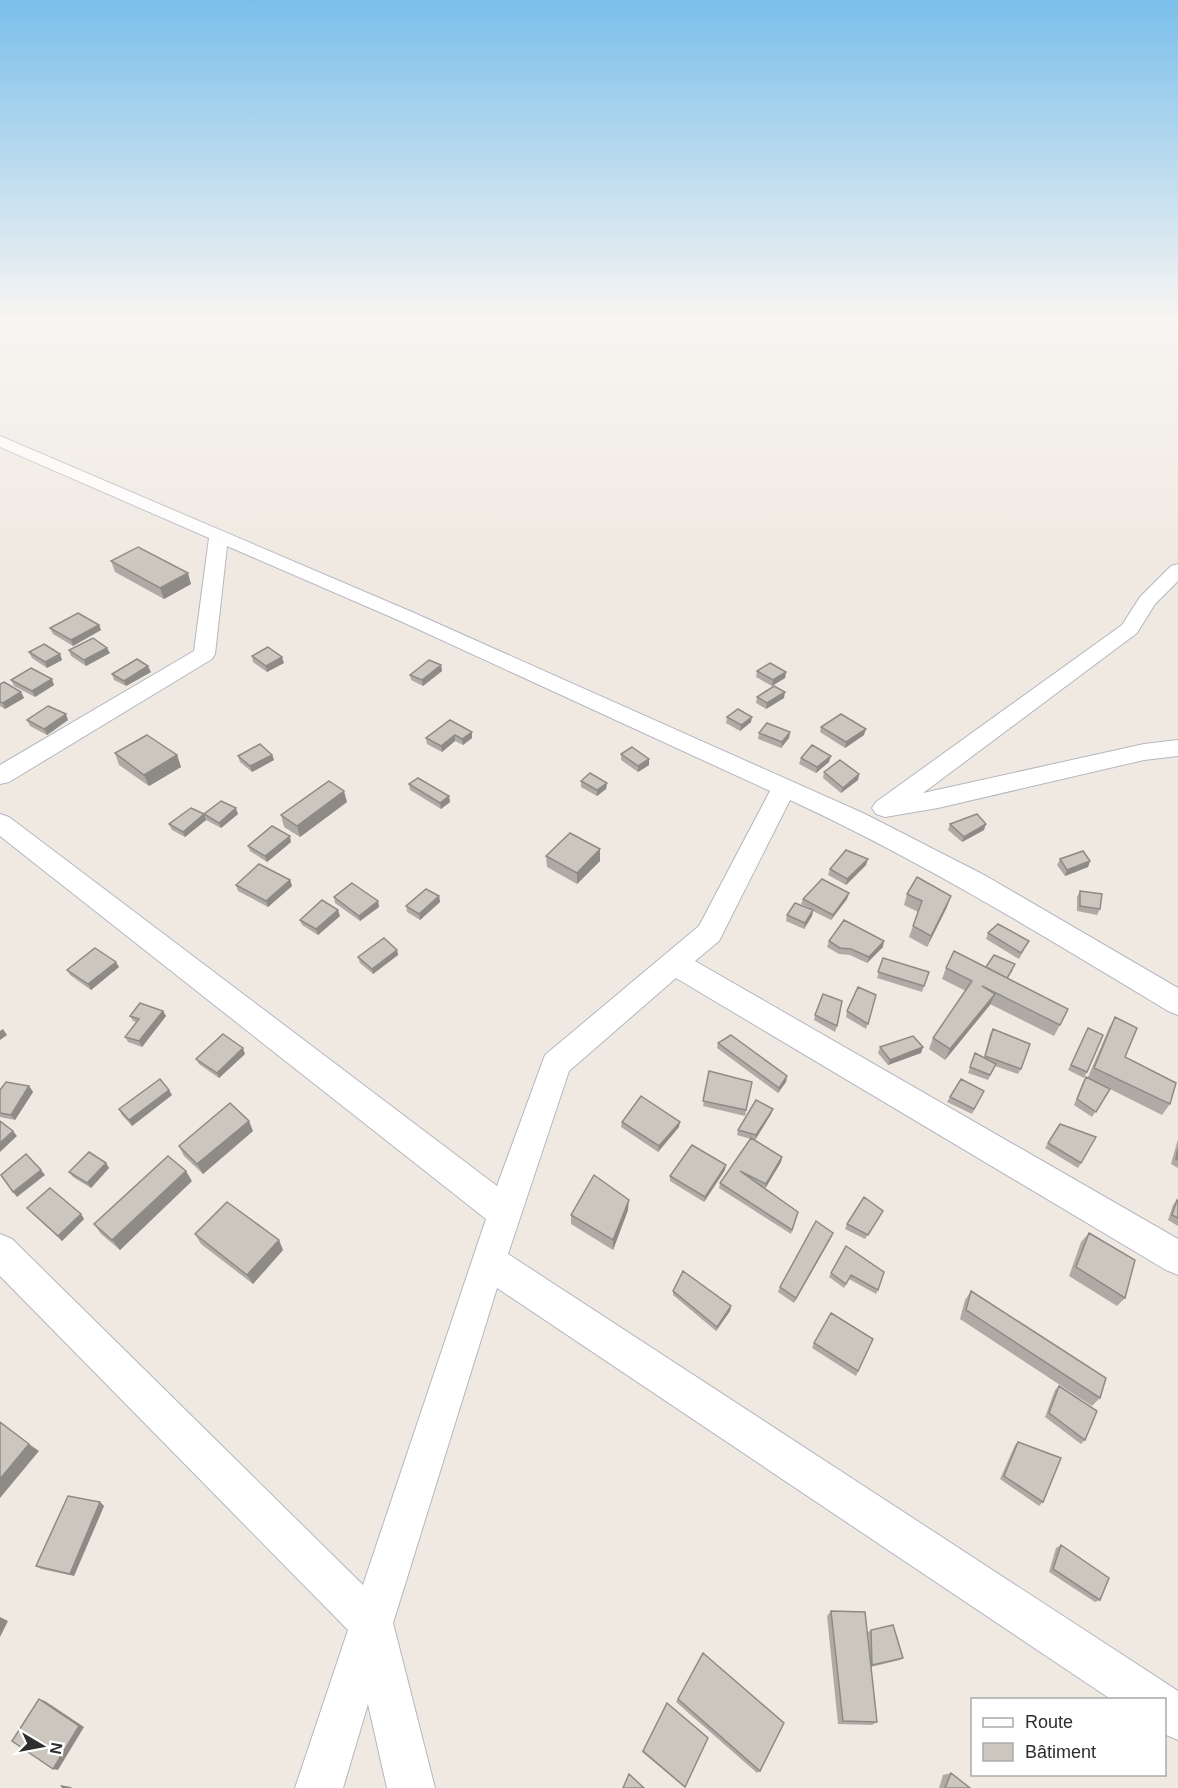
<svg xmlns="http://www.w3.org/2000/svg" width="1178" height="1788" font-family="Helvetica,sans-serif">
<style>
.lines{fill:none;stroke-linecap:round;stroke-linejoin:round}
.street-casing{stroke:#b4b7c1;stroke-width:2}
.street{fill:#fff;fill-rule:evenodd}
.wall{fill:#afaba4}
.shaded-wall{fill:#8e8b86}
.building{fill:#cbc7bf;stroke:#8e8b86;stroke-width:1.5}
</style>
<rect width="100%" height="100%" fill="#efe9e1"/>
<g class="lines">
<defs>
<path id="street" d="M0 318H9L0 323Z
M0 436 412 612 865 814 986 876 1178 988V1015L1168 1011C1044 936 922 861 790 800L719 941 695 961 1178 1239V1275L1166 1270 676 978 569 1071 508 1254 1178 1691V1740L1164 1734V1700H1112L497 1288 393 1623 435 1788H387L368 1704 343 1788H295L348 1630 0 1276V1234L12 1239 363 1585 486 1219 0 836V814L9 817 497 1186 545 1055 699 926 770 791 398 620 227 546 215 654 212 659 9 782 0 784V765L194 651 209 538 0 447Z
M1178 564V581L1155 604 1137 633 923 793 1144 744 1178 740V756L1144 760 938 808 885 817 876 814 872 808 876 802 1122 625 1140 597 1171 566Z"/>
</defs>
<use href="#street" class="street-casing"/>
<use href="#street" class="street"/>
</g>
<path class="wall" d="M111 561 191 584 164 599 115 572Z
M99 625 101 630 73 646 53 634 50 628Z
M69 650 110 653 86 666 71 656Z
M29 652 60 654 62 660 47 668 32 658Z
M252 656 284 663 267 672 253 662Z
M441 665 442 671 423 686 411 680 410 675Z
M757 671 786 672 785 678 772 686 756 677Z
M151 672 126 686 114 680 112 674Z
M11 680 54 685 35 697 14 686Z
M0 684 21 692 24 698 5 709 0 706Z
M757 697 784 698 766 709 756 703Z
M727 717 751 722 740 731 726 723Z
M27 720H68L47 735 30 726Z
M821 727 864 735 845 748 820 732Z
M472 732V738L463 745 455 741 442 752 427 744 426 738Z
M790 732 789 738 781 748 758 739 759 733Z
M115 753 177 755 181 767 149 786 119 765Z
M621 754 649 765 638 772 621 760Z
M272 755 274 760 252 772 240 762 238 756Z
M801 758 829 762 816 773 799 764Z
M824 772 859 774 858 780 841 793 823 778Z
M581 781 607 783 606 789 597 796 581 787Z
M409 784 449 796 450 802 441 809 410 790Z
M347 802 300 837 284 827 281 815Z
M204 814 206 820 185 837 172 830 169 824Z
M204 814H238L221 828 206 820Z
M950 824 984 830 962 842 948 830Z
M291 842 267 862 250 851 248 846Z
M600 849V861L577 884 547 867 546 856Z
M1060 859 1090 861 1088 867 1065 876 1057 865Z
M866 865 846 885 828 875 830 869Z
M290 880 292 886 268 907 238 891 236 885Z
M1080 891 1100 909 1097 915 1077 911V897Z
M907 894 947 907 927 947 909 937 918 912 904 905Z
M439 896 440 902 420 920 407 912 406 906Z
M334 897 378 901 379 907 360 921 335 903Z
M803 899H847L831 920 813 911 812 916 804 929 786 921 787 915 811 909 801 904Z
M340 916 318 935 302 925 300 920Z
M988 933 1029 941 1019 959 986 939Z
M829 941 883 947 867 963 850 955 839 954 827 947Z
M397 950 398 955 373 974 360 963 358 957Z
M883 958 929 972 922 992 877 978Z
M119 967 91 990 70 975 67 970Z
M986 967 1013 970 1008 978 1060 1025 1054 1036 990 1004 945 1060 929 1049 933 1038 966 991 942 979 946 968Z
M876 995 866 1029 846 1017 847 1011Z
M163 1011 166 1016 142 1047 128 1042 125 1037 136 1022 133 1021 130 1016Z
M815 1015 837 1026 835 1032 814 1020Z
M1115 1017 1125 1057 1170 1104 1162 1115 1110 1089 1092 1117 1074 1105 1083 1082 1086 1077H1088L1109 1028Z
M1088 1028 1087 1072 1084 1078 1068 1070Z
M993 1029 1021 1069 1018 1074 995 1066 988 1080 968 1073 975 1053 984 1058 990 1034Z
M718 1043 787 1076 786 1082 778 1093 717 1048Z
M880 1047H923L921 1053 888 1065 878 1053Z
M245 1054 219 1078 199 1064 196 1059Z
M709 1071 752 1082 745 1116 703 1106Z
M29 1086 33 1092 15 1120 0 1117V1090Z
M984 1091 972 1114 947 1102 950 1097Z
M172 1095 132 1126 122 1115 119 1109Z
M773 1109 771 1114 755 1140 782 1157 781 1162 765 1188 798 1212 791 1234 719 1188 720 1183 751 1139 737 1135 738 1130Z
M622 1122 679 1127 658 1152 621 1127Z
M1060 1124 1081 1163 1078 1168 1045 1148Z
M253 1131 203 1174 184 1156 179 1146Z
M1178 1139V1168L1171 1164Z
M106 1163 109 1168 91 1188 73 1177 69 1172Z
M725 1170 704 1202 670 1181V1176Z
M192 1181 120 1250 101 1234 94 1224Z
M1177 1200 1178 1201V1226L1168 1220 1173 1205Z
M27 1208 81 1214 84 1219 62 1241Z
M628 1210 613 1250 571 1224V1215Z
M883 1211 865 1239 845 1229 847 1224Z
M1089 1233 1125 1298 1117 1306 1069 1276 1081 1242Z
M195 1234 283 1250 253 1284 201 1244Z
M831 1238 794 1303 778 1292 780 1287Z
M846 1246 878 1290 876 1294 849 1279 844 1288 829 1277Z
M673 1291 731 1306 730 1311 716 1331 673 1295Z
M971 1291 1100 1398 1092 1406 960 1319 965 1300Z
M873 1339 856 1376 812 1348 814 1343Z
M1059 1386 1085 1440 1081 1444 1045 1417 1055 1390Z
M1018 1442 1043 1502 1039 1506 1000 1479 1015 1445Z
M100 1502 104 1506 74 1576 41 1569 36 1566Z
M1061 1545 1100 1600 1095 1602 1049 1572 1056 1548Z
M831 1611 869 1645 868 1632 871 1630 903 1658 900 1660 871 1667 877 1722 872 1725 838 1724 827 1616Z
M703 1653 760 1771 757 1773 676 1702Z
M667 1703 685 1787H684L642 1752Z
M951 1773 970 1788H939L943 1775Z"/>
<path class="shaded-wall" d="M188 573 191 584 164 599 160 588Z
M99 625 101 630 73 646 71 640Z
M107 648 110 653 86 666 84 660Z
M60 654 62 660 47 668 45 662Z
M282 657 284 663 267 672 266 666Z
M441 665 442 671 423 686 422 680Z
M148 666 151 672 126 686 124 681Z
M786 672 785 678 772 686 773 680Z
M52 679 54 685 35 697 32 691Z
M21 692 24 698 5 709 3 703Z
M785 692 784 698 766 709 767 703Z
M66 714 68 720 47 735 44 729Z
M752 717 751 722 740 731 741 725Z
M866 729 864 735 845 748 846 742Z
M472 732V738L463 745 462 739Z
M790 732 789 738 781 748 782 742Z
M455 735V741L442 752 441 746Z
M177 755 181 767 149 786 144 775Z
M272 755 274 760 252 772 250 766Z
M831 756 829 762 816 773 817 767Z
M649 759V765L638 772V766Z
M859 774 858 780 841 793 843 788Z
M607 783 606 789 597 796V790Z
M344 791 347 802 300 837 297 826Z
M449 796 450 802 441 809 440 803Z
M236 808 238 814 221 828 219 823Z
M204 814 206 820 185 837 183 832Z
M986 824 984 830 962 842 964 837Z
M290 836 291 842 267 862 265 856Z
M600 849V861L577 884V873Z
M868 859 866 865 846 885 847 879Z
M1090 861 1088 867 1065 876 1067 870Z
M290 880 292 886 268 907 266 901Z
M849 893 847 899 831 920 833 915Z
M439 896 440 902 420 920 419 914Z
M951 896 947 907 927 947 931 936Z
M378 901 379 907 360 921 359 916Z
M338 910 340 916 318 935 316 929Z
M813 910 812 916 804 929 805 923Z
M884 941 883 947 867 963 869 957Z
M397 950 398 955 373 974 372 969Z
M116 962 119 967 91 990 88 984Z
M995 994 990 1005 945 1060 950 1049Z
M163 1011 166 1016 142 1047 139 1041Z
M3 1029 7 1035 0 1040V1031Z
M923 1047 921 1053 888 1065 890 1060Z
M243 1048 245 1054 219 1078 217 1073Z
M787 1076 786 1082 778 1093 779 1088Z
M29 1086 33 1092 15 1120 11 1115Z
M169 1090 172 1095 132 1126 129 1120Z
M773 1109 771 1114 755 1140 756 1135Z
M249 1121 253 1131 203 1174 197 1164Z
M680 1122 679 1127 658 1152 659 1146Z
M13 1131 17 1136 0 1152V1143Z
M782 1157 781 1162 765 1189 766 1184Z
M106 1163 109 1168 91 1188 87 1183Z
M726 1165 725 1170 704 1202 705 1197Z
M41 1170 45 1175 17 1197 13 1192Z
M186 1171 192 1181 120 1250 112 1240Z
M629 1200 628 1210 613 1250V1240Z
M81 1214 84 1219 62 1241 58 1236Z
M833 1233 831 1238 794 1303 796 1298Z
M279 1240 283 1250 253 1284 247 1275Z
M731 1306 730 1311 716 1331 717 1327Z
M29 1444 39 1451 0 1498V1479Z
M100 1502 104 1506 74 1576 70 1574Z
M0 1617 8 1621 0 1637Z
M39 1699 45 1701 84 1727 58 1770 53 1769Z
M60 1785 71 1787 72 1788H62Z"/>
<path class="building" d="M138 547 188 573 160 588 111 561Z
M78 613 99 625 71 640 50 628Z
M93 638 107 648 84 660 69 650Z
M44 644 60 654 45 662 29 652Z
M268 647 282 657 266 666 252 656Z
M137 659 148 666 124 681 112 674Z
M429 660 441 665 422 680 410 675Z
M770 663 786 672 773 680 757 671Z
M31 668 52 679 32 691 11 680Z
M4 682 21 692 3 703 0 702V684Z
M774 686 785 692 767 703 757 697Z
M48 706 66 714 44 729 27 720Z
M738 709 752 717 741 725 727 717Z
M841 714 866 729 846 742 821 727Z
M450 720 472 732 462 739 455 735 441 746 426 738Z
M767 723 790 732 782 742 759 733Z
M147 735 177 755 144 775 115 753Z
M260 744 272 755 250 766 238 756Z
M812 745 831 756 817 767 801 758Z
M632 747 649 759 638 766 621 754Z
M840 760 859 774 843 788 824 772Z
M590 773 607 783 597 790 581 781Z
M418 778 449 796 440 803 409 784Z
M329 781 344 791 297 826 281 815Z
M221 801 236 808 219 823 204 814Z
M191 808 204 814 183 832 169 824Z
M977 814 986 824 964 837 950 824Z
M272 826 290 836 265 856 248 846Z
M570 833 600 849 577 873 546 856Z
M846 850 868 859 847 879 830 869Z
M1083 851 1090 861 1067 870 1060 859Z
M259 864 290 880 266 901 236 885Z
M917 877 951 896 931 936 913 926 922 901 907 894Z
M822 879 849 893 833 915 803 899Z
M352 883 378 901 359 916 334 897Z
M426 889 439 896 419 914 406 906Z
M1080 891 1102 894 1100 909 1080 906Z
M322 900 338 910 316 929 300 920Z
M795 903 813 910 805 923 787 915Z
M844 920 884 941 869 957 851 949 840 948 829 941Z
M998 924 1029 941 1021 953 988 933Z
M384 938 397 950 372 969 358 957Z
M95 948 116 962 88 984 67 970Z
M954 951 1068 1009 1060 1025 982 986 995 994 950 1049 933 1038 972 981 946 968Z
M994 955 1015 964 1007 978 986 967Z
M883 958 929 972 924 986 878 972Z
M858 987 876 995 868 1024 847 1011Z
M823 994 842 1001 837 1026 815 1015Z
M140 1003 163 1011 139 1041 125 1037 139 1019 130 1016Z
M1115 1017 1137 1028 1125 1057 1176 1083 1170 1104 1094 1068Z
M1088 1028 1103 1035 1087 1072 1071 1065Z
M993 1029 1030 1044 1021 1069 985 1056Z
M223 1034 243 1048 217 1073 196 1059Z
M731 1035 787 1076 779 1088 718 1043Z
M913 1036 923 1047 890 1060 880 1047Z
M975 1053 996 1064 990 1075 970 1067Z
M709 1071 752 1082 746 1110 703 1101Z
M1086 1077 1110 1089 1096 1112 1077 1099Z
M160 1079 169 1090 129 1120 119 1109Z
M961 1079 984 1091 974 1109 950 1097Z
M6 1082 29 1086 11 1115 0 1113V1090Z
M641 1096 680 1122 659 1146 622 1122Z
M756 1100 773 1109 756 1135 738 1130Z
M230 1103 249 1121 197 1164 179 1146Z
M0 1121 13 1131 0 1143Z
M1060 1124 1096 1137 1081 1163 1048 1143Z
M751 1138 782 1157 766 1184 740 1171 798 1212 792 1230 720 1183Z
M692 1145 726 1165 705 1197 670 1176Z
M1178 1149V1160L1176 1159Z
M89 1152 106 1163 87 1183 69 1172Z
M26 1154 41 1170 13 1192 1 1175Z
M168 1156 186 1171 112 1240 94 1224Z
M594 1175 629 1200 613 1240 571 1215Z
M50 1188 81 1214 58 1236 27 1208Z
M864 1197 883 1211 868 1235 847 1224Z
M1177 1200 1178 1201V1218L1172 1215Z
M227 1202 279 1240 247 1275 195 1234Z
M816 1221 833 1233 796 1298 780 1287Z
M1089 1233 1135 1260 1125 1298 1076 1267Z
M846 1246 884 1272 878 1290 851 1275 846 1284 831 1273Z
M683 1271 731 1306 717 1327 673 1291Z
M971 1291 1106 1378 1100 1398 966 1310Z
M831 1313 873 1339 858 1371 814 1343Z
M1059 1386 1097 1411 1085 1440 1049 1413Z
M0 1422 29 1444 0 1479Z
M1018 1442 1061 1458 1043 1502 1004 1476Z
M68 1496 100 1502 70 1574 36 1566Z
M1061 1545 1109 1578 1100 1600 1053 1569Z
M831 1611 865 1612 877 1722 843 1721Z
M893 1625 903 1658 872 1665 871 1630Z
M703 1653 784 1723 760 1771 678 1699Z
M39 1699 79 1726 53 1769 12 1741Z
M667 1703 708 1738 685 1787 643 1751Z
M951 1773 970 1788H945Z
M629 1774 644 1788H623Z"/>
<linearGradient id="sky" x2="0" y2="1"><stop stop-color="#7abfeb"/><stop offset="0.56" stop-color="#f8f5f2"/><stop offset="1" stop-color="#f8f5f2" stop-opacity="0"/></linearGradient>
<rect width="1178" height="569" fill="url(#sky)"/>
<rect x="971" y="1698" width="195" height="78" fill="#ffffff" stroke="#ababab" stroke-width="1.5"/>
<rect x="983" y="1718" width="30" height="9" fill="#ffffff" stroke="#ababab" stroke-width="1.5"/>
<text x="1025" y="1728" font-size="18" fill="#2e2e2e">Route</text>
<rect x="983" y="1743" width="30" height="18" fill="#cbc7bf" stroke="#ababab" stroke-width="1.5"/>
<text x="1025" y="1758" font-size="18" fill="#2e2e2e">Bâtiment</text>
<g transform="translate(42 1746) rotate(100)" stroke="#ffffff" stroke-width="4.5" paint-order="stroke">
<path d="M0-4.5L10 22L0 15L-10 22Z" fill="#2e2e2e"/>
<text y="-9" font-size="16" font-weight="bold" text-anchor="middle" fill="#2e2e2e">N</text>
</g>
</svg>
